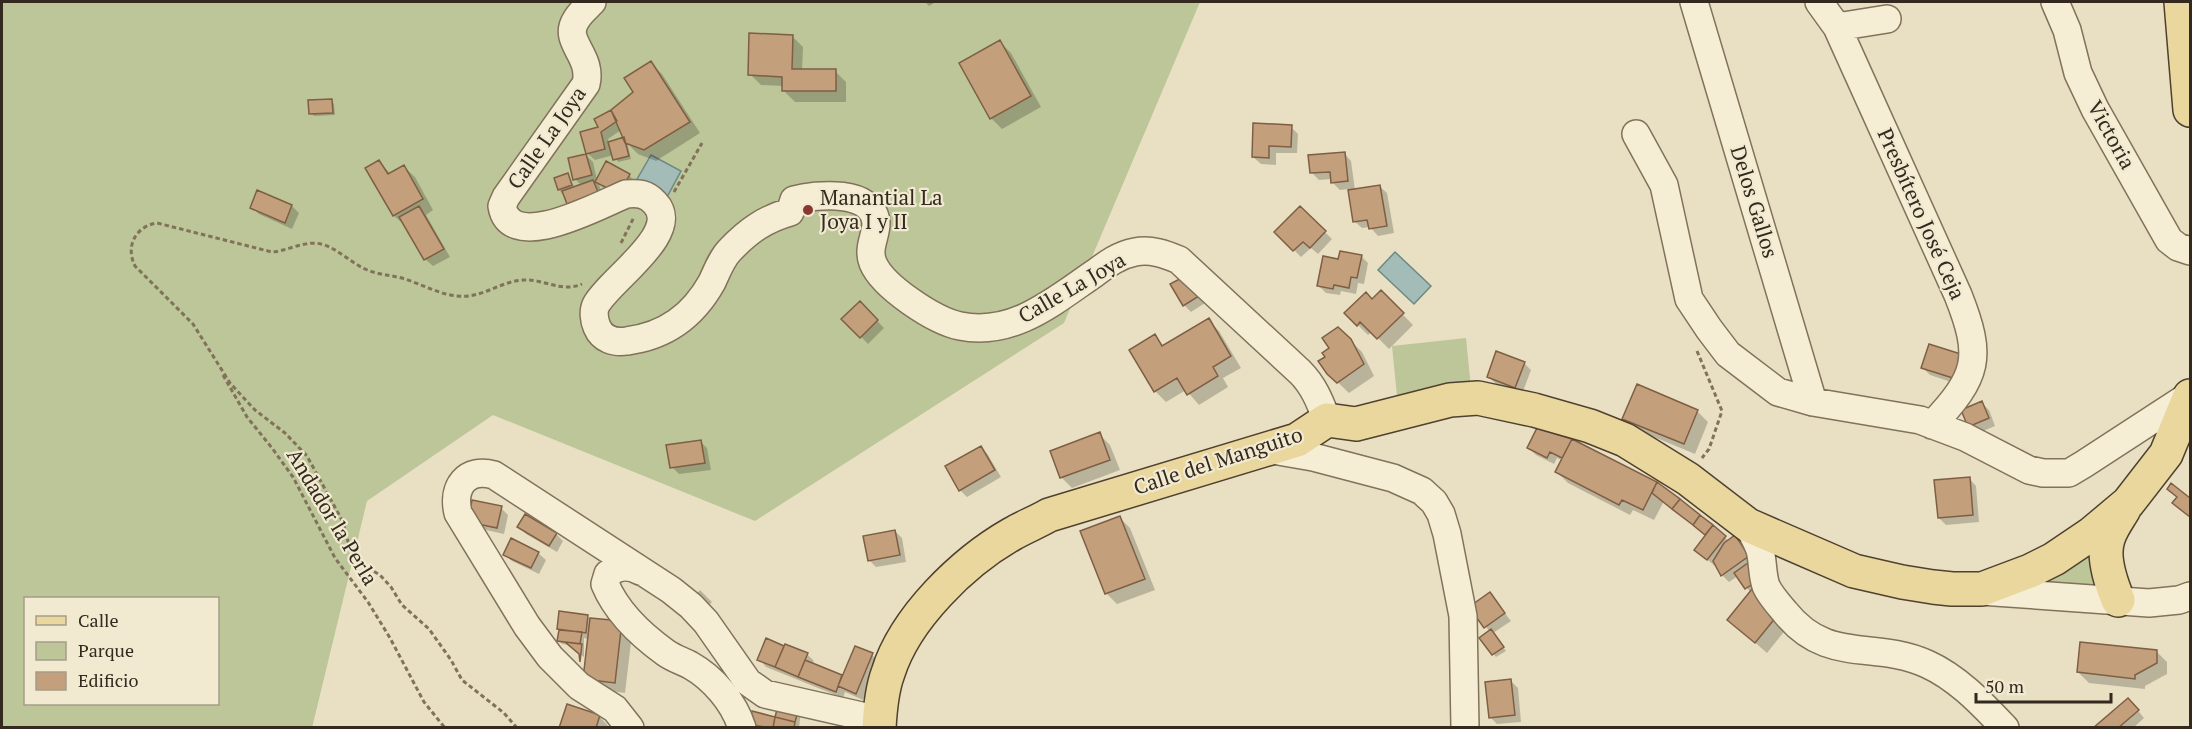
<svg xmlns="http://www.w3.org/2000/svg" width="2192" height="729" font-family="'PT Serif',serif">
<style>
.green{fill:#bdc698;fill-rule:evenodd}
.water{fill:#a4bcb7;stroke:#6d8984;stroke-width:1.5}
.shadow{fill:#0003;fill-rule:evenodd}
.building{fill:#c49f7c;stroke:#7e5f44;stroke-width:1.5}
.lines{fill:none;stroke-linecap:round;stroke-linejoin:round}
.minor-casing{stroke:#81725b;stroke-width:30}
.major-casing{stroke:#4f412f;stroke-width:36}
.path{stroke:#81725b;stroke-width:3;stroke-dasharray:4.5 3;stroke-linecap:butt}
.minor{stroke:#f5eed5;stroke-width:27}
.major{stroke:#e9d79e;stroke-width:33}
.poi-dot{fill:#8b3731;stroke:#f1ead1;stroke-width:2}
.labels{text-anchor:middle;stroke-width:4.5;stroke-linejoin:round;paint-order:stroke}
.street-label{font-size:21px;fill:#33291e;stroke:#f1ead1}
.poi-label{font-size:21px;fill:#33291e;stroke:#f1ead1;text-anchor:start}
</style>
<rect width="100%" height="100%" fill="#e9e0c3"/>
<path class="green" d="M2 2H1200L1064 323 755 521 493 415 367 501 312 728 2 727ZM26 598H218V704H26Z
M1466 338 1471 388 1397 396 1392 346Z
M2093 541 2098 591 2010 586Z"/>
<path class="water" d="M651 155 681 171 667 197 636 181Z
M1395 252 1431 286 1414 304 1378 270Z"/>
<path class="shadow" d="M925 2H936L929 6Z
M792 36 803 47 802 71H835L846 82V102H795L784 91V86L761 85 750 74Z
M1000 42 1011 53 1041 107 1002 129 991 118Z
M651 63 662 74 700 133 656 161 638 154 627 143 631 159 618 162 614 155 595 160 587 153 601 128 610 111 635 92ZM621 130 625 139 609 143 608 139Z
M331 100 334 104 335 115 314 116 311 113Z
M1291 127 1298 134 1297 153H1276V165L1261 164 1253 157Z
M1344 153 1351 161 1355 190 1379 186 1387 193 1394 233 1378 236 1370 227 1362 228 1354 221 1349 189 1340 190 1333 183 1332 179 1319 180 1312 173Z
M586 155 593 162 597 180 629 175 636 183 626 200 604 188 598 182 604 199 575 210 568 203 559 189 568 175 575 188 582 186 575 179Z
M379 162 391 174 404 167 415 177 433 210 426 215 450 257 433 266 425 259 406 226 394 216 367 169Z
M292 206 299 213 292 229 259 214 251 207Z
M1300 208 1332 239 1318 254 1311 248 1301 257 1276 232Z
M1361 256 1368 263 1364 284 1358 283 1356 294 1341 291 1340 295 1326 293 1319 286 1339 261Z
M1194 283 1205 303 1191 312 1184 305Z
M1381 292 1413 325 1389 349 1372 332 1368 335 1346 313 1372 301Z
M860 303 884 328 868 344 844 319Z
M1208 320 1219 331 1241 368 1223 378 1228 387 1199 405 1186 390 1166 402 1155 391 1154 336 1164 346Z
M1338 329 1362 352 1374 376 1349 393 1328 373 1327 357Z
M1930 346 1963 386 1930 375 1923 368Z
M1524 363 1531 370 1522 394 1496 384 1488 376Z
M1982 403 1989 410 1995 426 1976 434 1969 427Z
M1697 411 1708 422 1695 454 1635 429 1624 418Z
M1538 430 1571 441 1657 483 1729 541 1735 537 1755 563 1791 623 1767 653 1729 620 1751 593 1738 576 1729 582 1722 575 1716 564 1715 566 1703 556 1707 535 1664 501 1654 520 1633 510 1630 515 1568 483 1557 472 1563 461 1557 458 1554 464 1536 455 1529 448Z
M1099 434 1110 445 1120 470 1072 488 1061 477Z
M700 441 707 448 711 470 679 474 672 467Z
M981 447 988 455 1001 477 967 497 960 490Z
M1969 478 1976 486 1979 522 1946 525 1939 518Z
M501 508 508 515 504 534 477 528Z
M525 516 556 534 563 541 557 552 526 534 519 526Z
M1119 517 1130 528 1155 590 1117 604 1107 594 1082 532Z
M895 531 902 538 906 562 876 567 869 560Z
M538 553 546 560 539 574 512 561 505 554Z
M700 590 712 602 696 618 684 607Z
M1490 594 1511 621 1493 633 1506 651 1496 657 1481 638 1490 632 1471 607Z
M587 616 590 619 632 634 625 693 596 689 589 639 584 638V657L569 645 562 644 559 641 560 630 558 629Z
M767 640 807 654 814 661 812 664 843 677 872 655 879 662 863 700 845 692 843 698 766 667 759 659Z
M2156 651 2167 662V674L2145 686V689L2089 683 2078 672Z
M1510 680 1518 688 1521 722 1497 724 1490 717Z
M2135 707 2144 718 2133 728H2095Z
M801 711 799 728H754L750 724Z
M599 716 610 728H561Z"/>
<path class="building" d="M749 33 793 35 792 69H836V91H782V77L748 75Z
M1000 40 1031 96 990 119 959 63Z
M651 61 690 122 644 150 625 143 611 110 633 92 624 78Z
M332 99 333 113 309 114 308 100Z
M611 110 617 121 601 132 605 149 586 154 580 132 598 127 594 119Z
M1253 123 1292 125 1291 147 1269 146V158L1252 157Z
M624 137 629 156 613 160 608 142Z
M1345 152 1348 181 1331 183 1330 172 1310 173 1308 155Z
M586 154 592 175 573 180 568 158Z
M379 160 388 174 404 165 423 199 393 216 365 168Z
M606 161 630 174 619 194 595 182Z
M568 173 572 185 558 190 554 178Z
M593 180 598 192 567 204 562 191Z
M1380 185 1387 226 1369 229 1367 220 1353 222 1348 190Z
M257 190 292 205 285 223 250 208Z
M419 206 444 249 424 260 399 217Z
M1300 206 1326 231 1310 248 1303 242 1293 251 1274 232Z
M1340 251 1362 255 1357 278 1351 277 1349 288 1334 285 1333 289 1317 286 1323 256 1338 259Z
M1187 275 1199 296 1183 306 1170 284Z
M1381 290 1404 313 1377 339 1360 322 1357 326 1344 313 1366 292 1372 299Z
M860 301 878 320 860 338 841 319Z
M1209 318 1231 356 1213 367 1218 376 1187 395 1177 378 1154 392 1129 350 1155 334 1162 346Z
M1338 327 1351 339 1364 364 1337 383 1327 374 1318 361 1325 357 1322 353 1329 348 1322 338Z
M1929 344 1964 355 1956 379 1921 368Z
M1496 351 1525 362 1515 388 1487 377Z
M1637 384 1698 410 1684 444 1622 419Z
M1982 401 1989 418 1968 427 1961 410Z
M1537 428 1572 439 1562 458 1550 452 1547 458 1527 448Z
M1100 432 1110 460 1060 478 1050 451Z
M1572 439 1657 482 1643 510 1622 500 1619 505 1555 472Z
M701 440 705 463 670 468 666 445Z
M981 446 995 470 959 491 945 466Z
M1970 477 1973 515 1938 518 1934 480Z
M1657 482 1680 499 1672 509 1652 493Z
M2171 483 2190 498V517L2172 503 2177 497 2167 489Z
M1680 499 1700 515 1693 525 1672 509Z
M472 500 502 506 497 528 468 522Z
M525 514 557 533 549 546 517 527Z
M1700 515 1713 525 1705 535 1693 525Z
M1120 516 1145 579 1105 594 1080 531Z
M1713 525 1726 536 1707 560 1694 550Z
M895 530 900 555 868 561 863 536Z
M1735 535 1749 556 1721 576 1713 561 1724 543Z
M511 538 539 552 531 568 503 555Z
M1752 560 1763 577 1745 589 1734 573Z
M1752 589 1781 611 1755 643 1727 620Z
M1490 592 1505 613 1484 628 1469 607Z
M559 611 588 615 586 633 557 629Z
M590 618 622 621 615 683 583 679Z
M1491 629 1504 647 1492 655 1479 638Z
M559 630 582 632 580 644 557 641Z
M766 638 784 646 775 667 757 660Z
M565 642 582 644 580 662 579 654Z
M2080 642 2157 650V663L2135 675V679L2077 672Z
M785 644 808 653 798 677 775 667Z
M855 646 873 653 856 694 838 686Z
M805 660 842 675 836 692 798 677Z
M1511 679 1515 715 1489 718 1485 682Z
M2128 698 2139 710 2118 728H2093Z
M779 702 799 707 795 722 775 717Z
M567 704 600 715 596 728H559Z
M752 711 775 717 773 728 749 725Z
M775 717 795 722 794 728H773Z"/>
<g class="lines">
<defs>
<path id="minor" d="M592 2C587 7 580 13 576 20 562 42 593 55 586 84L506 197 502 206C510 255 601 204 626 194 638 193 646 193 655 203 683 233 609 280 596 305 593 311 594 320 597 327 602 339 614 343 627 341 666 336 693 316 712 282 717 271 722 258 730 250 748 231 765 219 790 212L794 200C816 194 874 189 876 223 876 237 867 248 873 263 883 287 935 321 960 326 1013 337 1054 301 1095 273 1107 264 1119 255 1135 252 1151 249 1165 254 1179 260L1300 372C1314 386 1320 402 1327 420
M1694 2 1813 402
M1819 2 1837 27 1958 295C1983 358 1978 376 1932 425
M2055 2 2067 30 2078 73 2095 109 2169 240 2178 247 2190 251
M1837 27 1887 19
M1636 134 1664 185 1689 299 1709 329 1728 354 1778 392 1813 402 1920 420 1965 437 2029 470 2043 473H2069L2084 464 2190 395
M1267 449 1313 457 1393 478 1422 491 1434 502 1441 514 1447 534 1463 616 1465 728
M1748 525C1752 533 1757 541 1760 550 1763 561 1762 575 1766 586 1770 595 1779 605 1785 612 1827 665 1874 640 1927 664 1958 678 1982 704 2005 728
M640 571C629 565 618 565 608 574L605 584C617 613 641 635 666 653 673 658 682 661 690 665 713 678 734 702 742 728
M1980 591 2149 603 2179 600 2190 596
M630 728 615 709 579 686 550 657 527 626 458 513C452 487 466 467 494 475L671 590 691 606 706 622 748 682 765 694 879 720"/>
<path id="major" d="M2181 2 2190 110
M2118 600C2111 583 2102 557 2108 539 2111 528 2119 518 2124 509
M879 728C880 710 882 689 888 673 905 618 963 562 1012 534 1024 527 1037 522 1049 515L1297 440 1327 420 1356 424 1450 400 1478 398 1534 410 1590 426 1625 440 1688 479 1748 525 1854 571 1902 582 1933 587 1952 589H1982L2030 571 2054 559 2091 534 2128 503 2166 454 2190 396"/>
</defs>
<use href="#minor" class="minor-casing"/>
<use href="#major" class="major-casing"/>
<path class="path" d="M674 192 702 143
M621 243 634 217
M1697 351 1722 411 1709 449 1702 458
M223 375 247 417 272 448 293 477 335 558 368 602 390 638 424 702 445 728
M517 728 504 713 462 680 451 660 429 629 402 605 391 587 380 575 356 561 351 553 343 522 307 456 285 433 255 410 230 383 193 324 135 266C125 246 136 226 157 223L272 252C288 251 305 240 321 244 337 248 350 262 365 269 378 275 392 275 405 279 423 285 439 294 457 296 482 299 500 281 524 280 544 279 562 293 582 284"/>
<use href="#minor" class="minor"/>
<use href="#major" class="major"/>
</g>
<circle class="poi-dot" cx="808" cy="210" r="6"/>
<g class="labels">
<g class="street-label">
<text transform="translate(2111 135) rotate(61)" y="7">Victoria</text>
<text transform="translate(547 138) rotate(-55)" y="7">Calle La Joya</text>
<text transform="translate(1754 202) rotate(73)" y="7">Delos Gallos</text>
<text transform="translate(1921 214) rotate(66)" y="7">Presbítero José Ceja</text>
<text transform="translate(1072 288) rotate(-30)" y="7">Calle La Joya</text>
<text transform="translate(1218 461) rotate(-18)" y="7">Calle del Manguito</text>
<text transform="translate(332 517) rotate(59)" y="7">Andador la Perla</text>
</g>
<g class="poi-label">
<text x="820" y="205">Manantial La<tspan x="820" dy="24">Joya I y II</tspan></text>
</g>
</g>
<rect width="2192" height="729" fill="none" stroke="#33291e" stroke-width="6"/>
<rect x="24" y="597" width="195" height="108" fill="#f1ead1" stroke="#a59d89" stroke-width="1.5"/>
<rect x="36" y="616" width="30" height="9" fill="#e9d79e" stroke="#a59d89" stroke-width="1.5"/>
<text x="78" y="627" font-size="18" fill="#33291e">Calle</text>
<rect x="36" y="642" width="30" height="18" fill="#bdc698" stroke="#a59d89" stroke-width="1.5"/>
<text x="78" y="657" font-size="18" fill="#33291e">Parque</text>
<rect x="36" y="672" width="30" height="18" fill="#c49f7c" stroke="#a59d89" stroke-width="1.5"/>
<text x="78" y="687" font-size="18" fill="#33291e">Edificio</text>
<path d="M1976 693v9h135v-9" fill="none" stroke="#33291e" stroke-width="3"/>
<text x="1985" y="693" font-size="18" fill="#33291e" stroke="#f1ead1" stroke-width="4.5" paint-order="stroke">50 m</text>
</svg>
